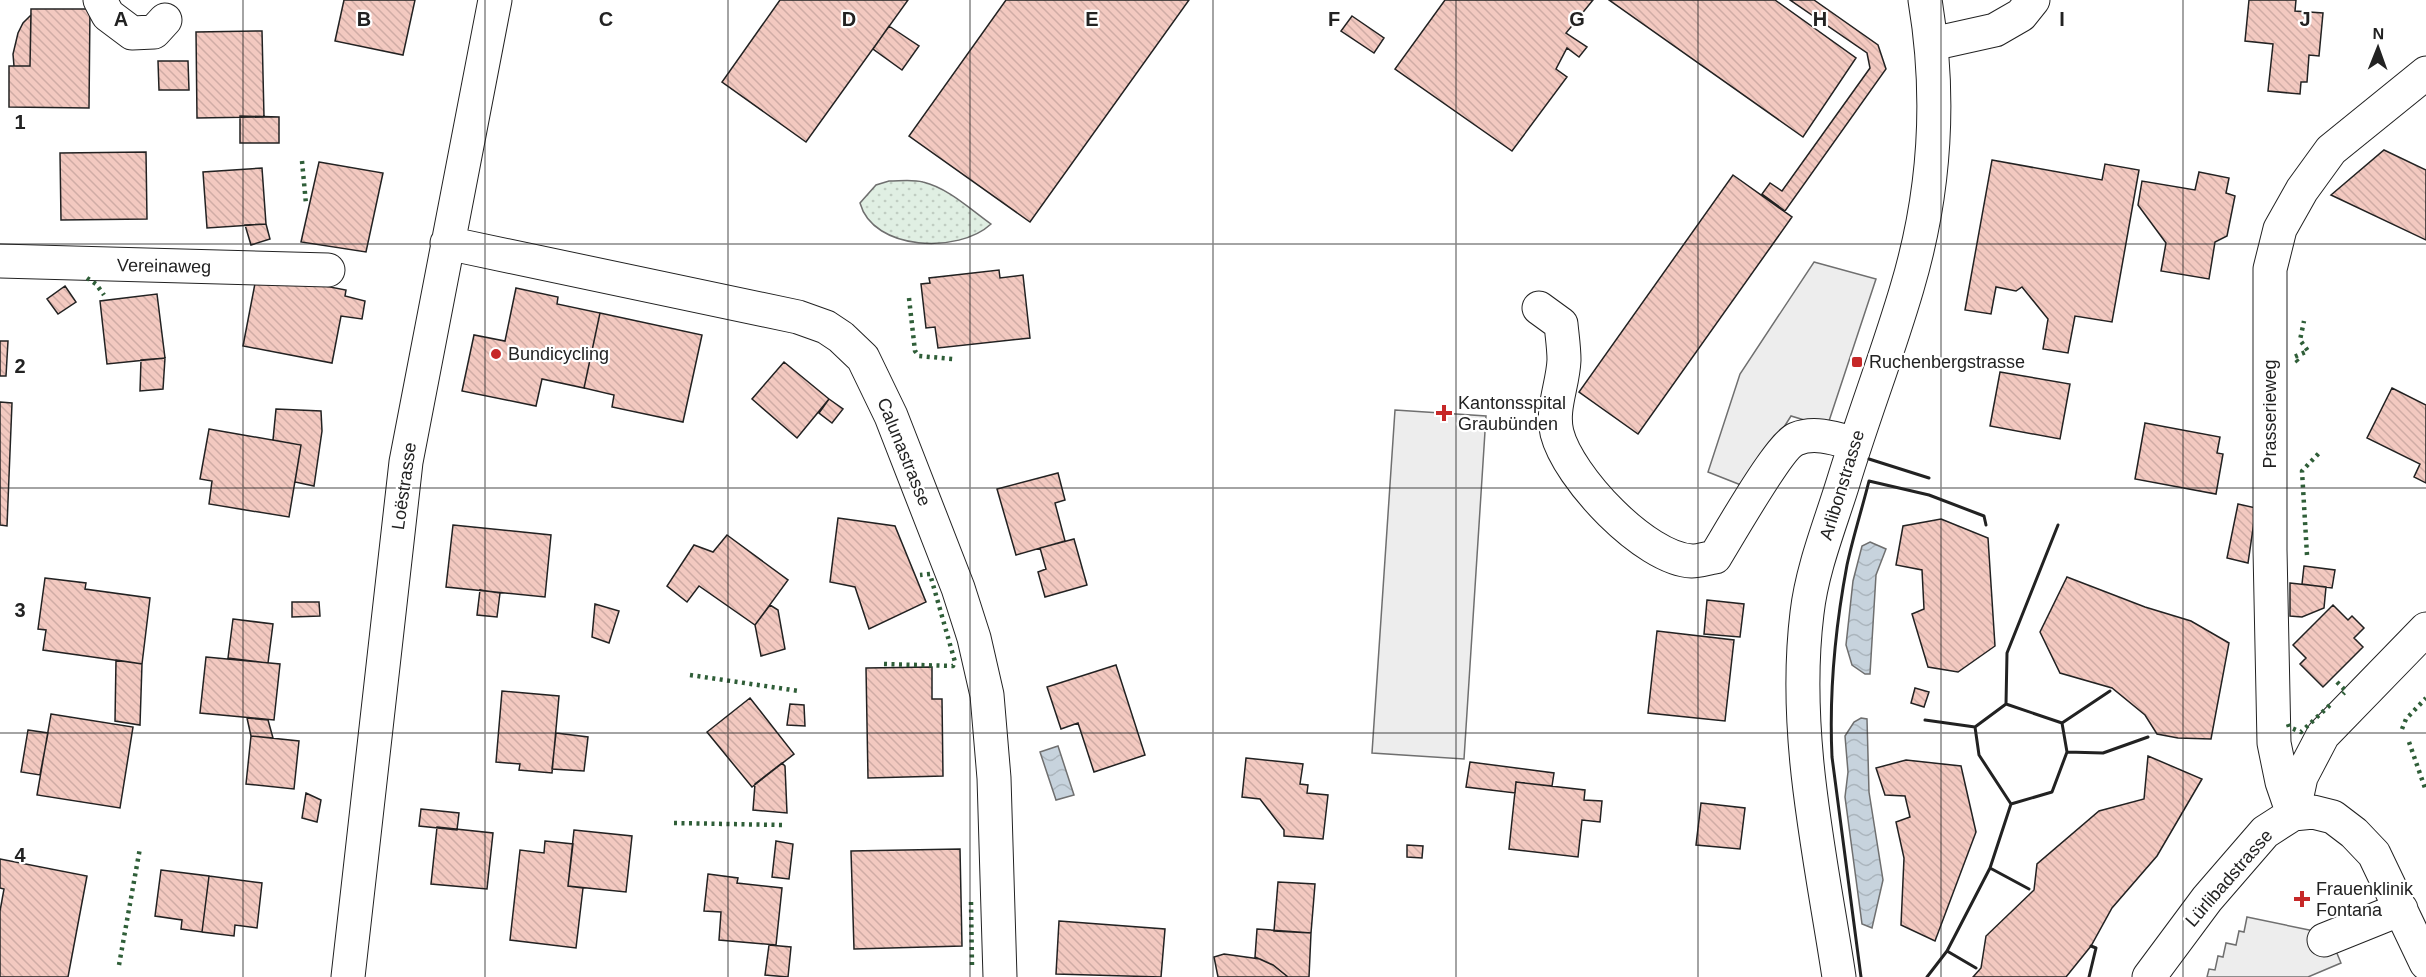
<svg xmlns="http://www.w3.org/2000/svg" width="2426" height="977" font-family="Arial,sans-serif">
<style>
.park{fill:url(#park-dots);stroke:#6f6f6f;stroke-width:1.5}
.parking{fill:#ededed;stroke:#6f6f6f;stroke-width:1.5}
.water{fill:url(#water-waves);stroke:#6f6f6f;stroke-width:1.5}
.building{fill:url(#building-back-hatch);stroke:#222;stroke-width:1.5}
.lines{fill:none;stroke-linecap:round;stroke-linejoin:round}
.minor-casing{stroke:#222;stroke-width:35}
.minor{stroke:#fff;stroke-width:33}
.hedge{stroke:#2f5e38;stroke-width:4.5;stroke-dasharray:3 4.5;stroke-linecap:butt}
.wall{stroke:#222;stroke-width:3}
.grid{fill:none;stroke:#222;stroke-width:1.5;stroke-opacity:0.55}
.poi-dot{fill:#c62828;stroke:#fff;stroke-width:2}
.labels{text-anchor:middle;stroke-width:4.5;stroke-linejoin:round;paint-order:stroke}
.street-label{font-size:18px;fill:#222;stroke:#fff}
.poi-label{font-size:18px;fill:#222;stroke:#fff;text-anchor:start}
.grid-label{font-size:20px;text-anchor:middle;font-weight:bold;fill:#222;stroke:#fff;stroke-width:4.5;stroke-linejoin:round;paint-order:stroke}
</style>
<defs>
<pattern id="park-dots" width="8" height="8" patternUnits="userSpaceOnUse" patternTransform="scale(1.5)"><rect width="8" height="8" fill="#e0efe3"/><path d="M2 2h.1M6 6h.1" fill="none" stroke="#c0cdc2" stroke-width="1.8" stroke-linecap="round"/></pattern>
<pattern id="water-waves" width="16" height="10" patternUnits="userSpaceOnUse" patternTransform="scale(1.5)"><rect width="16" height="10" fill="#c7d3dd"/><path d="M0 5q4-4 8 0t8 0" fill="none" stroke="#abb5bd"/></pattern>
<pattern id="building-back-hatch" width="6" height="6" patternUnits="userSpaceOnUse" patternTransform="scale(1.5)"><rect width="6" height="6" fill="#f3c9c0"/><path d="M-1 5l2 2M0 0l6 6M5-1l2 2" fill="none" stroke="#d0aca5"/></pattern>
</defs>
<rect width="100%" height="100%" fill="#fff"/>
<path class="park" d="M889 181C900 181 912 179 923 182 948 188 970 209 991 224 959 254 873 251 860 203L876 185Z"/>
<path class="parking" d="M1814 262 1876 279 1827 427 1791 416 1746 487 1708 472 1740 374Z
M1395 410 1486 416 1464 759 1372 753Z
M2247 917 2314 931 2336 951 2341 963 2308 977H2207L2209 969 2215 970 2218 956 2223 957 2226 943 2236 945 2239 931 2244 932Z"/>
<path class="water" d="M1870 542 1886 549 1876 575 1870 674H1865L1852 665 1846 645 1853 581 1862 546Z
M1861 718 1867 719 1869 792 1883 880 1872 928 1862 924 1845 797 1848 772 1845 736 1854 722Z
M1058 746 1074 795 1056 800 1040 752Z"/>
<path class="building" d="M344 0H415L403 55 335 41Z
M780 0H908L806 142 722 82Z
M1006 0H1189L1030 222 909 136Z
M1445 0H1593L1566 33 1587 47 1579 57 1567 48 1556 69 1567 77 1512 151 1395 69Z
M1609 0H1775L1856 58 1803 137Z
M1790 0H1814L1878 45 1886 69 1785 211 1762 194 1770 183 1782 191 1870 68 1867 53Z
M2249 0H2296L2295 11 2323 13 2319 56 2309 55 2307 82H2301L2300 94 2268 91 2273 44 2245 41Z
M31 9H90L89 108 9 107V66H30Z
M31 15 30 66H14L13 54 18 33 23 23Z
M1352 16 1384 38 1374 53 1341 31Z
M889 26 919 46 902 70 873 49Z
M262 31 264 117 197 118 196 32Z
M158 61H188L189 90H159Z
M240 116 279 117V143H240Z
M2384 150 2426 170V240L2331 195Z
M146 152 147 219 61 220 60 153Z
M1992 160 2102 180 2105 164 2139 170 2112 322 2075 316 2068 353 2043 349 2048 319 2022 287 2016 291 1996 287 1991 314 1965 310Z
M319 162 383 173 366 252 301 242Z
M262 168 266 224 207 228 203 172Z
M2199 172 2229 178 2226 193 2235 196 2227 236 2215 242 2209 279 2161 271 2166 243 2138 205 2142 181 2195 190Z
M1733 175 1792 217 1638 434 1579 392Z
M266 224 270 239 251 245 245 225Z
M999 270 1000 278 1023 275 1030 338 938 348 935 327 926 328 921 284 930 283 929 278Z
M257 273 346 290 345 296 365 301 362 319 341 316 332 363 243 346Z
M65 286 76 302 58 314 47 299Z
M516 288 558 297 557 304 600 313 584 388 542 379 536 406 462 391 474 335 505 341Z
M157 294 165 358 107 364 100 301Z
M600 313 702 335 683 422 612 407 614 395 584 388Z
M0 341H8L6 376H0Z
M165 358 163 389 140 391 141 360Z
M784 362 829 399 797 438 752 399Z
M2000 372 2070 384 2060 439 1990 426Z
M2392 388 2426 405V483L2414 477 2420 464 2367 438Z
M829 399 843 409 832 423 819 413Z
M0 402 12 403 7 526 0 525Z
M276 409 321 411 322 431 314 486 295 482 301 445 273 440Z
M2145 423 2220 437 2217 453 2223 454 2216 494 2135 479Z
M209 429 301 445 289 517 209 504 212 481 200 479Z
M1058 473 1065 500 1055 503 1065 541 1016 555 997 489Z
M2238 504 2256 508 2248 563 2227 558Z
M838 518 895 526 926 602 869 629 855 587 830 582Z
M1941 519 1988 538 1995 646 1958 672 1928 667 1912 614 1924 609 1922 570 1896 565 1903 526Z
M453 525 551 535 545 597 446 587Z
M727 535 788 580 755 625 699 586 687 602 667 586 694 545 713 552Z
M1074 539 1087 585 1045 597 1038 572 1046 569 1040 548Z
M2304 566 2335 570 2332 588 2302 584Z
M2067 577 2145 607 2191 621 2229 643 2211 739 2178 738 2157 734 2145 715 2112 688 2060 673 2040 632Z
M45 578 86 583 85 589 150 598 142 664 43 650 46 630 38 629Z
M2290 583 2326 587 2324 608 2302 617 2290 616Z
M480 590 500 593 497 617 477 615Z
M1707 600 1744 604 1740 637 1704 634Z
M292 602H319L320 616 292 617Z
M595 604 619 611 609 643 592 637Z
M770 605 778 610 785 649 761 656 755 625Z
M2333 605 2348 620 2352 616 2364 628 2354 638 2363 647 2323 687 2300 664 2306 658 2293 645Z
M233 619 273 624 268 663 228 658Z
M1657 631 1734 640 1725 721 1648 713Z
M206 657 280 664 274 720 200 713Z
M116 660 142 664 140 725 115 721Z
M1116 665 1145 755 1094 772 1078 723 1061 729 1047 687Z
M932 667V699H942L943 776 868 778 866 668Z
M1915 688 1929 692 1924 707 1911 703Z
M502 691 559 696 552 773 519 770 520 764 496 762Z
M750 698 794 754 752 787 707 732Z
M790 704 804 705 805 726 787 725Z
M51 714 133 727 120 808 37 795Z
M247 718 268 720 273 738 251 736Z
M28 730 48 733 40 775 21 772Z
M556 733 588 737 584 771 552 769Z
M251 736 299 741 294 789 246 784Z
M2148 756 2202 779 2157 856 2112 908 2091 946 2066 977H1973L1981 968 1986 936 2034 890 2037 864 2099 811 2144 799Z
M1246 758 1303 764 1300 784 1308 785 1307 793 1328 795 1323 839 1284 836V830L1260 799 1242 797Z
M1906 760 1961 766 1976 832 1935 941 1901 925 1904 858 1896 822 1910 817 1905 796 1885 795 1876 768Z
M1470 762 1554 773 1552 786 1516 782 1515 793 1466 787Z
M782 763 785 766 787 813 753 810 755 784Z
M1516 782 1585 790 1584 800 1602 801 1600 822 1582 820 1578 857 1509 849Z
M306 793 321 800 317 822 302 818Z
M1701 803 1745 808 1740 849 1696 845Z
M421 809 459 813 457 830 419 826Z
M437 827 493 833 487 889 431 884Z
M574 830 632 836 626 892 568 886Z
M545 841 573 844 568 886 583 888 576 948 510 940 520 850 544 853Z
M776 841 793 844 789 879 772 877Z
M1407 845 1423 846 1422 858 1407 857Z
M960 849 962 946 854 949 851 851Z
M0 859 87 876 68 977H0V911L4 889 0 888Z
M161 870 209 876 202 932 181 929 182 920 155 916Z
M708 874 738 878 737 883 782 888 776 945 719 940 721 912 704 911Z
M209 876 262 883 257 928 235 925 234 936 202 932Z
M1278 882 1315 884 1311 933 1274 931Z
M1059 921 1165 929 1161 977 1056 974Z
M1257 929 1311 933 1309 977H1288L1273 965 1255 957Z
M769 945 791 947 788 977 765 975Z
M1224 954 1260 959 1273 965 1288 977H1218L1214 957Z"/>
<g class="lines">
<defs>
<path id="minor" d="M100 0 108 15 132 33 154 32 165 20
M1932 44 1995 30 2021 15 2033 0
M447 243 798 317 826 327 841 337 863 358 891 416 958 588 974 638 987 695 994 778 1000 977
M0 261 328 270
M1539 308 1561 324C1562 335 1564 348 1564 360 1563 385 1551 409 1557 433 1568 477 1645 559 1692 561 1699 561 1708 558 1715 557 1728 536 1779 446 1796 439 1815 431 1837 439 1855 444
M2293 814 2282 782 2274 743 2270 550V269L2280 229 2302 190 2331 150 2426 73
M2293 814 2301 777 2323 735 2426 629
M2324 940 2401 909
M348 977 406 462 495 0
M1839 977C1821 858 1792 735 1807 613 1812 569 1830 525 1843 483 1863 417 1888 353 1907 288 1935 194 1941 96 1925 0
M2149 977 2207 899 2265 832 2293 814 2313 812 2333 817 2354 833 2374 854 2426 963"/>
</defs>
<use href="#minor" class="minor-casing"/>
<use href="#minor" class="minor"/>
<path class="hedge" d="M302 161 306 204
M87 278 96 284 104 295
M909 298 915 351 919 356 953 359
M2298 362 2294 357 2308 351 2300 340 2304 321
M2307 555 2302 471 2320 452
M884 664 953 666 955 662 930 574 920 575
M690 675 799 691
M2337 682 2346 691 2343 694
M2288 724 2289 727 2301 732 2330 705
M2402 729 2406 719 2426 698
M2409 742 2426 791
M674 823 782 825
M971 902 972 966
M119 965 140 848"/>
<path class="wall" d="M1869 459 1929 478
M2006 704 2007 653 2058 525
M1925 720 1975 727 2006 704 2062 723 2067 752 2052 792 2011 804 1979 755 1975 727
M2062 723 2110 691
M2067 752 2103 753 2148 737
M1990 868 2029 889
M1947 951 1976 968
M1861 977 1832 757C1829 693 1835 629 1847 565 1853 537 1862 509 1869 481L1929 495 1984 516 1986 525
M1927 977 1947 951 1990 868 2011 804
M2089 977 2096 948 2091 946"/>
</g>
<path class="grid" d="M243 0V977M485 0V977M728 0V977M970 0V977M1213 0V977M1456 0V977M1698 0V977M1941 0V977M2183 0V977M0 244H2426M0 488H2426M0 733H2426"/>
<g class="poi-dot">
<circle cx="496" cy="354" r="6"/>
<rect x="1851" y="356" width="12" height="12" rx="3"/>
<path d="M1441 404h6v6h6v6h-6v6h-6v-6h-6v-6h6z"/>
<path d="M2299 890h6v6h6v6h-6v6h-6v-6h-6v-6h6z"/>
</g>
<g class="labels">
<g class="street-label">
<text transform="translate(164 266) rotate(1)" y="6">Vereinaweg</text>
<text transform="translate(2270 414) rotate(-90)" y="6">Prasserieweg</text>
<text transform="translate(904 452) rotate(68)" y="6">Calunastrasse</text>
<text transform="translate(1842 485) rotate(-73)" y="6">Arlibonstrasse</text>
<text transform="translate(404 486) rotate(-82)" y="6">Loëstrasse</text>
<text transform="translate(2229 878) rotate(-49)" y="6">Lürlibadstrasse</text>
</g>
<g class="poi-label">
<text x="508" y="360">Bundicycling</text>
<text x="1869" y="368">Ruchenbergstrasse</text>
<text x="1458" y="409">Kantonsspital<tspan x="1458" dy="21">Graubünden</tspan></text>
<text x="2316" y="895">Frauenklinik<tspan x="2316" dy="21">Fontana</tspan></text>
</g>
</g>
<g class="grid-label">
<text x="121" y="26">A</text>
<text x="364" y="26">B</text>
<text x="606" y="26">C</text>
<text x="849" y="26">D</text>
<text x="1092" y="26">E</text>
<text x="1334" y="26">F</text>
<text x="1577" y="26">G</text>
<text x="1820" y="26">H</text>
<text x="2062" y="26">I</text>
<text x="2305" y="26">J</text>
<text x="20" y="129">1</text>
<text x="20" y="373">2</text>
<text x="20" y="617">3</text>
<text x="20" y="862">4</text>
</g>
<g transform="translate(2378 48) rotate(1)" stroke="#ffffff" stroke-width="4.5" paint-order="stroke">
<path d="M0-4.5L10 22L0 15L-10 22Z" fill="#222222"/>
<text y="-9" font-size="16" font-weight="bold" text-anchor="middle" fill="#222222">N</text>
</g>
</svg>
